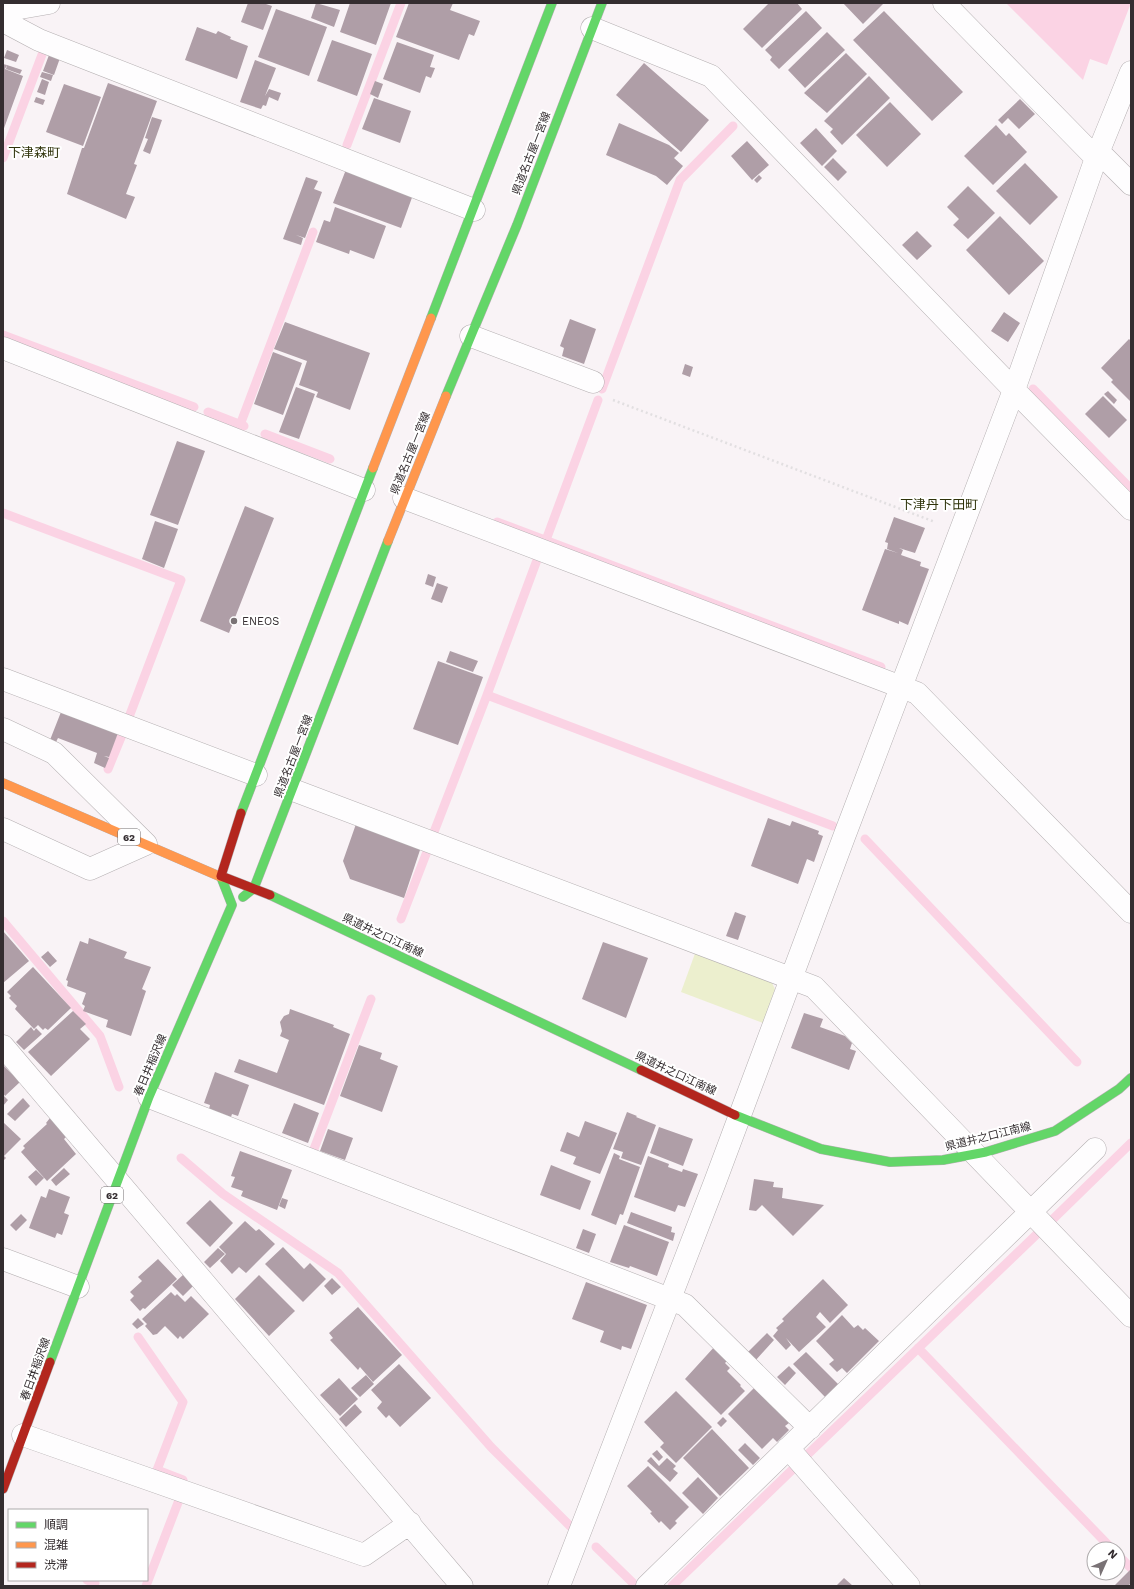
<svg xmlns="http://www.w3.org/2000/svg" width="1134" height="1589" font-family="'Work Sans','Noto Sans JP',sans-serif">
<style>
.green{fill:#ecefce}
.water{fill:#fbd3e4}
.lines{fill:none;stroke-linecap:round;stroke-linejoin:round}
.stream{stroke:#fbd3e4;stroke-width:9}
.building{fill:#af9ea7}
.street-casing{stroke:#b5b0b2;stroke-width:23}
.fast-casing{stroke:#b5b0b2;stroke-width:10}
.slow-casing{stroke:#b5b0b2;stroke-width:10}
.jam-casing{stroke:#b5b0b2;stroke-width:10}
.path{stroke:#e2dfe1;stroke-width:2.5;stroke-dasharray:2 3;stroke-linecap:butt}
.street{stroke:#fefdfe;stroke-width:22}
.fast{stroke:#63d668;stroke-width:9}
.slow{stroke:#ff974d;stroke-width:9}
.jam{stroke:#b3261e;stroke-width:9}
.poi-dot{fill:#797275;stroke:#fff;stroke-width:1.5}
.labels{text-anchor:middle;stroke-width:4;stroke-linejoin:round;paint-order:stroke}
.shield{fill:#fff;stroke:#716c6e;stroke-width:1}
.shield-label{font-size:10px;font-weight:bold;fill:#342d30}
.street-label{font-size:11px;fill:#342d30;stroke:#fff}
.poi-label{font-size:11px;fill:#342d30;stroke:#fff;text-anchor:start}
.quarter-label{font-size:13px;fill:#2f330a;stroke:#fff}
</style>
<rect width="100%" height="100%" fill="#f9f3f6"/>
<path class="green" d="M697 948 768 975 775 989 763 1023 681 992Z"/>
<path class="water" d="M1006 3H1131L1107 65 1090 59 1083 80Z"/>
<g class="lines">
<path class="stream" d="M347 145 401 3
M3 158 43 52
M3 335 194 407
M602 389 680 180 733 126
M1033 389 1131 489
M208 412 244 426
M240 425 313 232
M265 434 330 459
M3 513 181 580 129 717
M497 522 881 667
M546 540 598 400
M487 695 537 560
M108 769 122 735
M434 832 487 695 833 826
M865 839 1077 1062
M401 919 428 849
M3 921 100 1036 119 1087
M314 1149 371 999
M181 1158 223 1194 338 1273 491 1447 570 1526
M1049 1223 1131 1143
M138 1337 183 1402 157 1470 183 1480
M918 1348 1112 1549
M806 1456 1037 1234
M596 1547 633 1583
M1118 1555 1131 1568
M87 1580 95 1583
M146 1586 179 1500
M672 1586 793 1469"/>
</g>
<path class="building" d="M248 3H263L272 6 263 30 241 22Z
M316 3 340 10 334 27 311 18Z
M350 3H391L376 45 340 32Z
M409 3H453L450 10 480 21 474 36 469 34 459 60 396 37Z
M769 3H797L802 9 762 48 743 29Z
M843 3H884L863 24Z
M276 9 327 27 309 76 258 57Z
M806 11 822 28 779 69 770 60 772 57 765 50Z
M884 11 963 92 932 121 853 40Z
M197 27 216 34 218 31 231 37 230 39 248 46 237 79 185 60Z
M827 32 845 50 805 88 788 70Z
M332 40 372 54 357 96 317 81Z
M397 42 434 55 430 67 435 68 431 78 426 76 420 93 383 79Z
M7 50 19 55 16 62 4 58Z
M846 53 867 74 827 113 804 93Z
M49 55 60 58 54 75 43 71Z
M255 60 276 68 265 96 269 89 281 93 278 101 269 97 266 106 263 105 261 109 240 102Z
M644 63 709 120 681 152 616 95Z
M3 64 7 65 5 69 23 76 3 131Z
M7 65 22 70 20 74 6 69Z
M42 72 53 75 51 81 40 77Z
M869 76 890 98 842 145 830 132 833 129 824 121Z
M42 79 49 82 45 95 37 92Z
M375 81 383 84 378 98 370 94Z
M108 83 157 101 134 164 137 165 126 194 135 197 126 219 67 194 82 148H84Z
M64 84 101 97 83 146 46 132Z
M36 97 45 100 43 105 34 102Z
M374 98 411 111 400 143 362 129Z
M1020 99 1035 114 1019 129 1008 118 1002 124 998 120Z
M890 102 921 134 887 167 856 135Z
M152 117 162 120 150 154 143 151 148 139 145 138Z
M619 123 669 145 679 153 674 158 683 166 667 185 656 176 606 155Z
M996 125 1006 136 1009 133 1027 152 993 185 964 156Z
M816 128 837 151 822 166 800 143Z
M747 141 769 165 752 180 731 156Z
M833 158 847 172 838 181 824 167Z
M1025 163 1058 197 1030 225 996 191Z
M347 167 414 192 401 228 333 203Z
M759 175 762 178 757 183 754 180Z
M306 177 318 181 314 189 322 192 305 238 296 235 303 238 301 245 283 239Z
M968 186 995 213 968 239 953 225 959 219 947 207Z
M335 207 386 226 374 259 350 250 349 254 316 242 324 220 330 222Z
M1000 216 1044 261 1009 295 966 250Z
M917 231 932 246 917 260 902 245Z
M1004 312 1020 323 1008 342 991 331Z
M570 319 596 329 584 364 562 356 564 348 560 346Z
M285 322 370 353 350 410 316 397 318 392 299 385 307 361 274 349Z
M1129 339 1131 341V402L1111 382 1113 380 1101 368Z
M273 352 302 363 283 415 254 404Z
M685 364 693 367 690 377 682 374Z
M296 387 315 394 299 439 279 432Z
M1108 391 1117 400 1114 404 1104 394Z
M1103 396 1127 420 1109 438 1085 414Z
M177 441 205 451 178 525 150 515Z
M245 506 274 518 229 633 200 621Z
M894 517 925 528 915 553 899 548 903 550 901 555 921 562 920 566 929 569 908 625 899 621V624L862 610 885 549 898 553 887 549 888 543 885 542Z
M155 521 178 529 164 568 142 559Z
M428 574 436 577 433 587 425 584Z
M437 583 448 587 442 603 431 599Z
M450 651 478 661 473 672 446 662Z
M438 661 483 677 458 745 413 729Z
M61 712 118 733 109 757 104 756 109 758 105 768 94 763 97 753 58 738 56 742 50 740Z
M768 818 790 826 792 821 819 831 818 834 823 836 814 862 807 859 798 884 751 866Z
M356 824 421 847 404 898 350 879 343 861Z
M735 912 746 916 738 940 726 936Z
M3 931 29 961 3 983Z
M89 938 127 952 124 958 151 967 142 989 146 991 131 1036 106 1027 108 1020 83 1011 85 1006 82 1004 86 993 67 986 68 981 66 980 80 941 88 944Z
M603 942 648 958 626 1018 582 999Z
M48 951 57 961 50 967 41 957Z
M33 967 71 1008 48 1030 45 1028 43 1030 38 1025 34 1029 15 1009 17 1006 9 998 11 996 7 992Z
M290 1009 334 1025 333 1027 350 1034 324 1105 234 1072 239 1059 277 1073 289 1040 280 1036 282 1031 280 1022 284 1016 289 1014Z
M73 1011 86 1024 80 1029 90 1039 51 1076 28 1052Z
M804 1013 823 1019 820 1027 845 1036 852 1043 850 1049 856 1051 849 1070 791 1048Z
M31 1027 34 1031 36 1028 42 1034 24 1050 16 1042Z
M359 1045 382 1053 380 1059 398 1066 382 1112 340 1096Z
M3 1065 20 1082 5 1096 3 1093Z
M215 1072 249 1085 238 1116 232 1114 231 1117 209 1109 210 1105 204 1103Z
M3 1095 8 1100 3 1106Z
M23 1098 30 1106 15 1121 7 1114Z
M294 1103 319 1113 308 1143 282 1133Z
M627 1112 637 1116 636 1117 656 1125 641 1165 621 1158 623 1152 613 1149Z
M50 1118 67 1136 64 1139 76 1154 47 1181 21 1152 25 1148 23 1146 47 1124 46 1123Z
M585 1121 617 1133 600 1174 573 1164 576 1157 560 1151 567 1132 579 1137Z
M3 1122 21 1139 4 1156 6 1158 3 1161Z
M659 1127 693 1139 683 1166 650 1153Z
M328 1129 353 1138 345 1160 320 1151Z
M240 1151 292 1170 277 1210 241 1196 243 1191 231 1187 235 1177 231 1176Z
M614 1153 620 1156 619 1159 640 1167 623 1215 620 1214 616 1225 591 1215Z
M648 1156 669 1164 668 1167 682 1172 683 1169 698 1174 685 1207 678 1205 675 1212 634 1197Z
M551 1165 591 1181 580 1210 540 1195Z
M64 1168 70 1174 56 1186 51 1180Z
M36 1170 44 1178 36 1186 28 1177Z
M754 1179 774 1182 773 1187 783 1188 782 1198 824 1205 793 1236 762 1205 756 1211 749 1210Z
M49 1189 70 1197 64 1213 69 1215 62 1235 57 1233 55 1238 29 1228 41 1196 46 1198Z
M282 1198 288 1200 285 1209 279 1206Z
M210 1200 233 1223 210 1247 186 1223Z
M631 1212 672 1227 671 1232 675 1233 673 1241 627 1223Z
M21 1214 27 1220 16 1231 10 1225Z
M245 1221 256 1231 259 1229 275 1244 246 1273 239 1267 232 1274 220 1261 226 1254 219 1247Z
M624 1225 669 1242 657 1276 630 1266 629 1268 610 1262Z
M583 1229 596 1234 589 1253 576 1248Z
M283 1247 304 1269 310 1263 326 1279 303 1302 265 1264Z
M218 1248 225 1254 210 1268 204 1262Z
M158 1259 177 1279 145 1309 143 1308 140 1311 130 1300 134 1296 130 1292 142 1281 138 1277Z
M184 1274 194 1285 183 1296 172 1285Z
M259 1275 295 1311 269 1336 235 1299Z
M332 1278 341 1287 332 1295 324 1286Z
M823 1279 848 1305 830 1323 820 1312 816 1317 826 1327 799 1352 786 1338 791 1345 786 1350 773 1336 778 1330 776 1328 784 1321 782 1319Z
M586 1282 647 1305 631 1349 622 1346 621 1350 600 1342 604 1331 572 1319Z
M171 1292 175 1296 177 1294 185 1302 191 1296 209 1314 183 1339 180 1336 178 1339 165 1326 157 1334 153 1335 145 1326 147 1324 142 1319Z
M358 1307 402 1355 373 1382 360 1367 358 1370 330 1340 333 1338 329 1333Z
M842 1315 854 1328 858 1325 863 1330 865 1328 879 1341 847 1373 842 1368 837 1372 829 1364 834 1360 816 1341Z
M138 1318 144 1324 137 1329 132 1324Z
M767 1333 774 1340 755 1361 747 1353Z
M716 1345 729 1359 725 1363 730 1368 727 1371 741 1385 740 1386 745 1391 721 1415 685 1379Z
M806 1352 839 1385 826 1398 793 1364Z
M399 1364 431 1398 400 1427 389 1415 386 1418 377 1408 382 1402 371 1390Z
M789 1366 796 1373 785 1385 777 1377Z
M366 1375 374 1384 360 1397 351 1388Z
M339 1378 358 1399 340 1416 320 1395Z
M754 1388 789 1423 785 1426 789 1430 777 1442 773 1438 762 1449 728 1414Z
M676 1391 712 1427 676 1463 660 1447 664 1443 644 1422Z
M355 1404 362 1412 346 1427 339 1419Z
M723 1417 727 1421 721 1427 717 1423Z
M712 1429 749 1468 720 1496 683 1458Z
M745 1443 760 1458 753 1465 738 1450Z
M657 1450 663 1457 659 1461 652 1454Z
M651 1457 659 1466 667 1458 676 1466 673 1469 678 1473 670 1482 647 1461Z
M648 1466 689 1507 675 1521 677 1523 670 1530 661 1521 659 1523 650 1513 652 1512 627 1486Z
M698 1477 718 1498 703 1514 682 1493Z
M1130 1570 1131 1583 1128 1586H1114Z
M844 1578 853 1586H836Z"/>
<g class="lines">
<defs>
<path id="street" d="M944 3 1096 158
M3 11 49 3
M3 21 39 40 474 210
M592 28 711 76 1014 390 1131 509
M1099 152 1131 184
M471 336 593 382
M3 348 364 490
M404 498 917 693 1131 912
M3 679 256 775
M3 729 54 753 146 844 90 869 3 829
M293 790 814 987 1131 1316
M3 1046 462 1586
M149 1097 685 1305 810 1428
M3 1259 78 1287
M23 1435 364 1555 410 1523
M788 1448 909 1586
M559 1586 715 1182 844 837 1014 390 1096 158 1131 72
M647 1586 1095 1149"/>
<path id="fast" d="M431 318 552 3
M446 396 517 225 602 3
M241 813 373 468
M270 895 641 1070
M243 897 254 888 388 541
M735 1115 821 1149 890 1162 943 1160 986 1152 1055 1131 1119 1089 1131 1078
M50 1362 149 1097 232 905 221 877"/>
<path id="slow" d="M373 468 431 318
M388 541 446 396
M3 783 221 877"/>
<path id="jam" d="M241 813 221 876 270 895
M641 1070 735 1115
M3 1489 50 1362"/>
</defs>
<use href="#street" class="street-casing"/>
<use href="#fast" class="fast-casing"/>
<use href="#slow" class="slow-casing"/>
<use href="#jam" class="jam-casing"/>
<path class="path" d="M613 400 935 522"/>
<use href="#street" class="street"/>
<use href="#fast" class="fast"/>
<use href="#slow" class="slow"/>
<use href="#jam" class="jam"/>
</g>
<circle class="poi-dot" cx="234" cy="621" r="4"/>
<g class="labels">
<g class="shield">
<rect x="118" y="829" width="22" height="16" rx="3"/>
<rect x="101" y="1187" width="22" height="16" rx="3"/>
</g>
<g class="shield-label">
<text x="129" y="841">62</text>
<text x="112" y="1199">62</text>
</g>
<g class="street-label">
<text transform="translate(531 153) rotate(-69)" y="4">県道名古屋一宮線</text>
<text transform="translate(410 453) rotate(-68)" y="4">県道名古屋一宮線</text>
<text transform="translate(293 756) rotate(-69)" y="4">県道名古屋一宮線</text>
<text transform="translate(383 935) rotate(25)" y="4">県道井之口江南線</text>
<text transform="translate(150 1065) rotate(-67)" y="4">春日井稲沢線</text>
<text transform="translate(676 1073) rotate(25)" y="4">県道井之口江南線</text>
<text transform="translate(988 1136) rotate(-14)" y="4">県道井之口江南線</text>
<text transform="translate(35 1369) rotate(-70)" y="4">春日井稲沢線</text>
</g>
<g class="poi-label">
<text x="242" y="625">ENEOS</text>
</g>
<g class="quarter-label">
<text x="34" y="157">下津森町</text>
<text x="939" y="509">下津丹下田町</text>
</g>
</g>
<rect width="1134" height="1589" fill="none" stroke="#342d30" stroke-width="8"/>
<rect x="8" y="1509" width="140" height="72" fill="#ffffff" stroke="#aeabac"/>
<rect x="16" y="1522" width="20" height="6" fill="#63d668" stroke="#aeabac"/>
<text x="44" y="1529" font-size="12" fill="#342d30">順調</text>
<rect x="16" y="1542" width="20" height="6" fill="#ff974d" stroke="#aeabac"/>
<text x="44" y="1549" font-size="12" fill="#342d30">混雑</text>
<rect x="16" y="1562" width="20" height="6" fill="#b3261e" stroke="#aeabac"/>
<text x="44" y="1569" font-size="12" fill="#342d30">渋滞</text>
<g transform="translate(1106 1561) rotate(45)"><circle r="19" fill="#ffffff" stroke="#aeabac"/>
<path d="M0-3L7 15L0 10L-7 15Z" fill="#797275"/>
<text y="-6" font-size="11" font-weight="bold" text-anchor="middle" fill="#342d30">N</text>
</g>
</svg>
